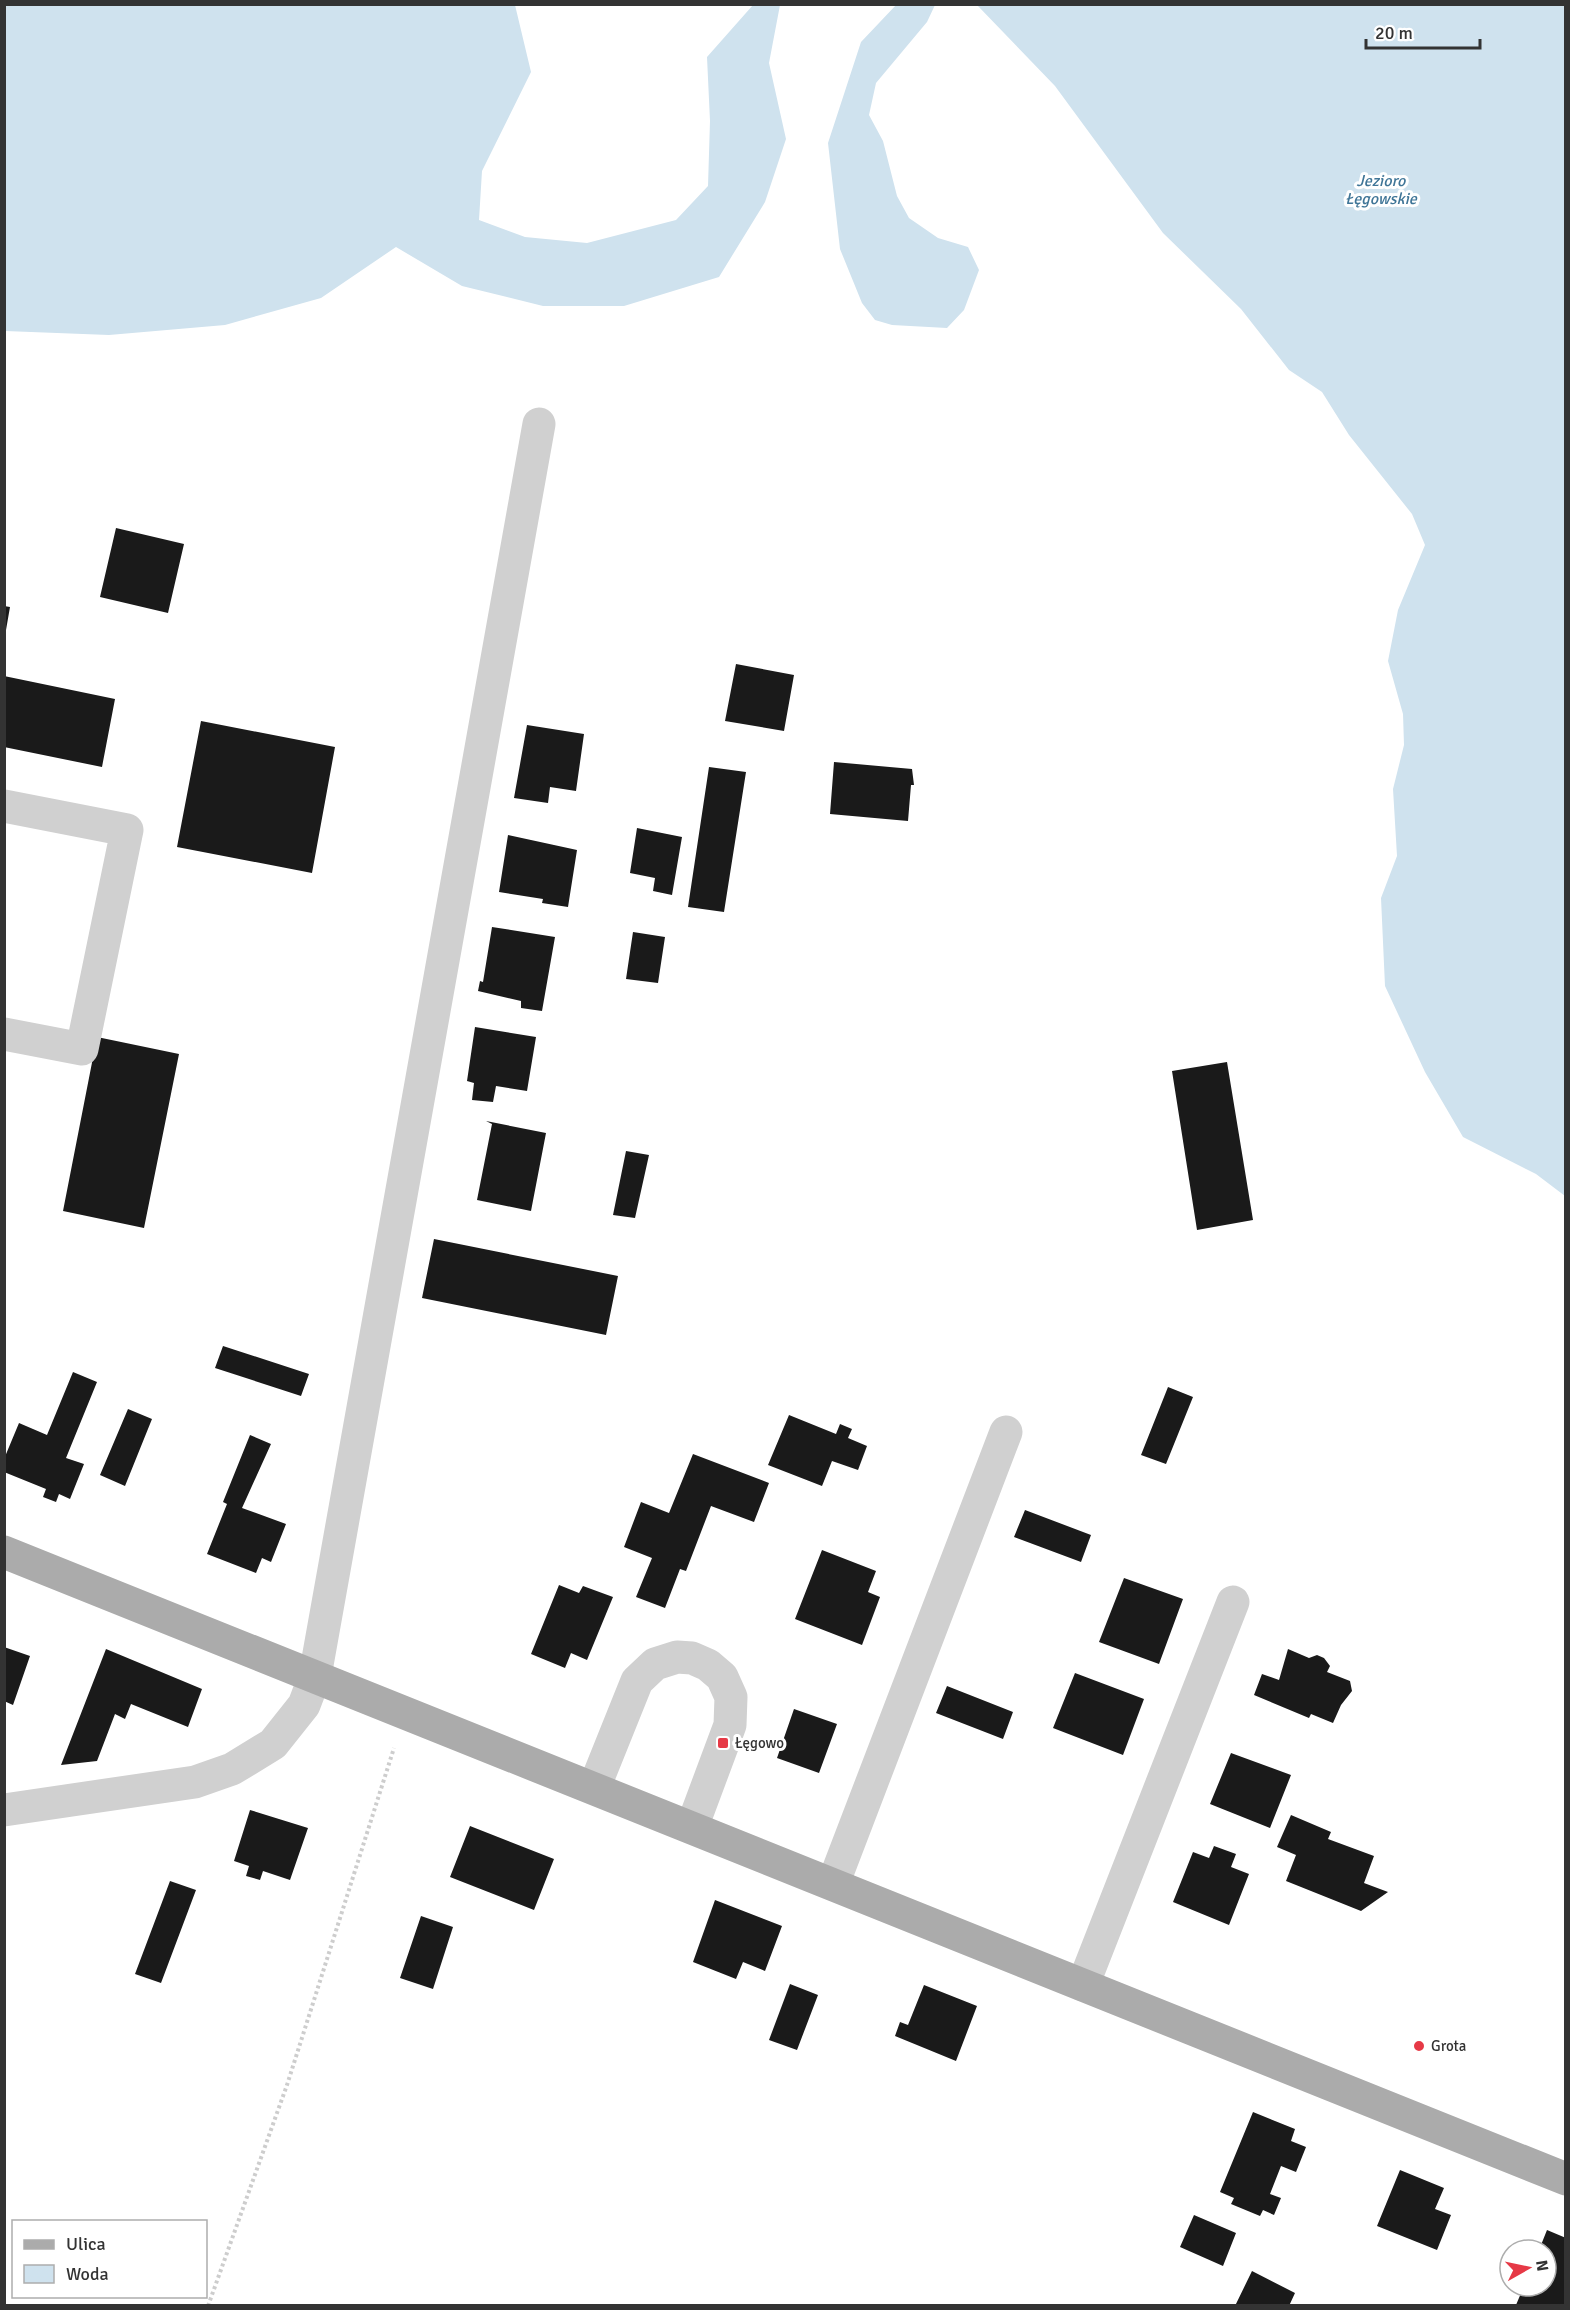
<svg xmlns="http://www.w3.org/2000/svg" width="1570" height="2310" font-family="Signika,sans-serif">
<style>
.water{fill:#cfe2ee}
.building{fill:#1a1a1a}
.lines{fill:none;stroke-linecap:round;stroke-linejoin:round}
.path{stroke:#cdcdcd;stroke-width:4;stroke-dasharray:3 3;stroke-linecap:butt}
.minor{stroke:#d0d0d0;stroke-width:33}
.major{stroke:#ababab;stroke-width:33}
.poi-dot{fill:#e63946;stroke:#fff;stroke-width:2}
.labels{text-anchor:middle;stroke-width:6;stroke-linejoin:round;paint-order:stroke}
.poi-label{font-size:15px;fill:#333;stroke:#fff;text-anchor:start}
.water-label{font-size:16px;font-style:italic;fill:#3f7597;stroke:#fff}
</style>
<rect width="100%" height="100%" fill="#fff"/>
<path class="water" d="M5 4 515 5 531 72 482 171 479 220 525 237 587 243 676 220 708 186 710 121 707 57 753 5H780L769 63 786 139 765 202 719 277 624 306H543L462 286 396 247 321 298 225 325 109 335 5 331Z
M897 4 935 5 927 22 876 83 869 115 883 141 897 196 909 218 938 238 968 247 979 270 964 310 947 328 892 325 875 320 862 303 840 249 828 143 861 42Z
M977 5H1565V1196L1536 1174 1463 1137 1425 1072 1385 986 1381 898 1397 856 1393 789 1404 745 1403 714 1388 661 1398 610 1425 545 1412 514 1349 435 1322 392 1289 370 1241 309 1163 233 1055 86Z"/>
<path class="building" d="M116 528 184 544 168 613 100 597Z
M4 606 10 607 6 630H4Z
M736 664 794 675 784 731 725 721Z
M4 676 115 699 102 767 4 747Z
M201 721 335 747 312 873 177 847Z
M527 725 584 734 576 791 550 787 548 803 514 798Z
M834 762 912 769 914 785H911L908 821 830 814Z
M709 767 746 772 724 912 688 907Z
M637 828 682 837 672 895 653 891 655 878 630 873Z
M508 835 577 850 568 907 542 903 543 899 499 892Z
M492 927 555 937 542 1011 521 1008V1001L478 991 480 981 483 982Z
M633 932 665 937 658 983 626 979Z
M475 1027 536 1037 527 1091 496 1086 493 1102 472 1100 474 1083 467 1081Z
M97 1037 179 1054 144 1228 63 1211Z
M1227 1062 1253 1220 1197 1230 1172 1071Z
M486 1121 546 1133 531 1211 477 1200 492 1124Z
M626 1151 649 1155 635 1218 613 1215Z
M434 1239 618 1276 606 1335 422 1298Z
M223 1346 309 1374 301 1396 215 1368Z
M73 1372 97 1382 66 1458 84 1464 70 1499 59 1494 56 1502 43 1497 46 1489 4 1472V1459L19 1423 47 1435Z
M1168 1387 1193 1397 1166 1464 1141 1455Z
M128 1409 152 1419 125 1486 100 1475Z
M789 1415 836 1434 840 1424 852 1429 848 1438 867 1446 858 1470 832 1461 822 1486 768 1465Z
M250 1435 271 1444 242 1508 286 1524 271 1562 262 1558 256 1573 207 1554 227 1504 223 1502Z
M693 1454 769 1483 754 1522 711 1506 686 1571 680 1569 665 1608 636 1597 652 1558 624 1547 641 1502 669 1513Z
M1025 1510 1091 1535 1081 1562 1014 1537Z
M822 1550 876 1571 868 1592 880 1597 862 1645 795 1619Z
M1124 1578 1183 1599 1159 1664 1099 1642Z
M559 1585 579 1593 583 1586 613 1597 587 1660 571 1653 565 1668 531 1654Z
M4 1647 30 1656 13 1705 4 1701Z
M106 1649 202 1689 188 1727 131 1704 125 1719 115 1714 97 1761 61 1765Z
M1288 1649 1309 1658 1317 1655 1324 1658 1330 1666 1327 1672 1350 1681 1352 1691 1341 1705 1333 1723 1311 1714 1309 1718 1254 1695 1262 1674 1279 1680Z
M1075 1673 1144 1699 1123 1755 1053 1728Z
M947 1686 1013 1712 1003 1739 936 1713Z
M794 1709 837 1724 819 1773 777 1758Z
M1231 1753 1291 1775 1270 1828 1210 1804Z
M250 1810 308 1828 290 1880 263 1871 260 1880 246 1876 249 1866 234 1861Z
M1291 1815 1331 1832 1328 1839 1374 1856 1364 1883 1388 1892 1361 1911 1286 1881 1296 1855 1277 1847Z
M470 1826 554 1859 534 1910 450 1877Z
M1214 1846 1236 1854 1231 1867 1249 1874 1229 1925 1173 1902 1193 1852 1209 1858Z
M170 1881 196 1890 161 1983 135 1974Z
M715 1900 782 1926 765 1971 743 1962 736 1979 693 1962Z
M421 1916 453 1927 433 1989 400 1978Z
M790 1984 818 1995 797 2050 769 2040Z
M924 1985 977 2006 956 2061 895 2036 900 2022 908 2025Z
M1253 2112 1295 2129 1291 2141 1306 2147 1296 2172 1281 2166 1270 2194 1281 2198 1274 2215 1263 2210 1260 2216 1231 2204 1234 2198 1220 2192Z
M1400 2170 1444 2188 1435 2209 1451 2215 1437 2250 1377 2226Z
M1194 2215 1236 2233 1223 2266 1180 2247Z
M1547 2230 1566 2238V2306L1516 2305 1524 2286H1546V2250H1539Z
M1252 2271 1295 2293 1289 2306H1235Z"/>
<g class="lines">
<path class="path" d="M208 2306 287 2085 394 1748"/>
<path class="minor" d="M4 806 127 830 82 1049 4 1034
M594 1788 637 1681 655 1664 677 1657 692 1658 708 1665 722 1677 731 1697 730 1725 692 1827
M4 1810 195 1782 232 1769 273 1744 304 1705 315 1676 539 424
M833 1884 1006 1432
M1083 1985 1233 1602"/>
<path class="major" d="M4 1552 1566 2179"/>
</g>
<g class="poi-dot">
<rect x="717" y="1737" width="12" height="12" rx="3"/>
<circle cx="1419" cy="2046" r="6"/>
</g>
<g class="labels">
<g class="poi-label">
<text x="735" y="1748">Łęgowo</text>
<text x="1431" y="2051">Grota</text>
</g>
<g class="water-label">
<text x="1381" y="186">Jezioro<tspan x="1381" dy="18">Łęgowskie</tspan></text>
</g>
</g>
<rect width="1570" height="2310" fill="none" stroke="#333333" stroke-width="12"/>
<rect x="12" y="2220" width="195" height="78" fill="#ffffff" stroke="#adadad" stroke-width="1.5"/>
<rect x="24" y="2240" width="30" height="9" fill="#ababab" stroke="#adadad" stroke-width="1.5"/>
<text x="66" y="2250" font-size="18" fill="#333333">Ulica</text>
<rect x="24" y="2265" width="30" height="18" fill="#cfe2ee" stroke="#adadad" stroke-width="1.5"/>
<text x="66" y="2280" font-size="18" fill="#333333">Woda</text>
<g transform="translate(1528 2268) rotate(81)"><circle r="28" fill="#ffffff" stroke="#adadad" stroke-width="1.5"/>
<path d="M0-4.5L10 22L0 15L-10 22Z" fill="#e63946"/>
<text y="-9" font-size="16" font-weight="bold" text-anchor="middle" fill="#333333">N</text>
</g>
<path d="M1366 39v9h114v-9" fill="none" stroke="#333333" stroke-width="3"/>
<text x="1375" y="39" font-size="18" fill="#333333" stroke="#ffffff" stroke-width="4.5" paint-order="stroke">20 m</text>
</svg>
